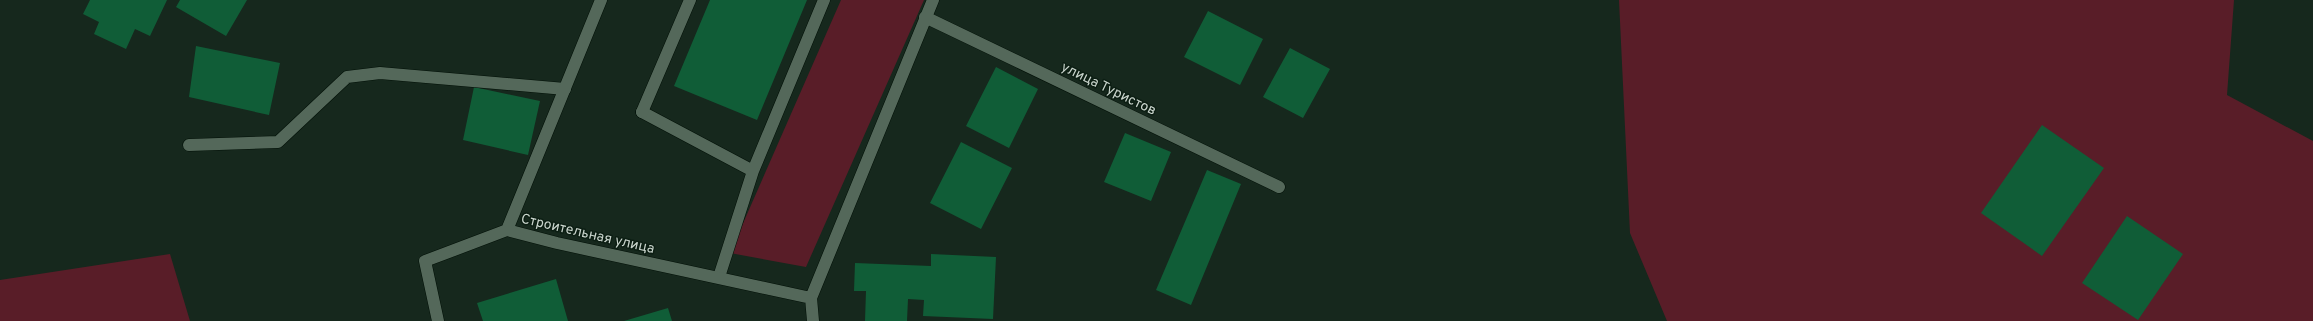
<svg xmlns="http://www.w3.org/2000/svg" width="2313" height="321" font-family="Overpass,sans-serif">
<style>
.green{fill:#591d28}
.building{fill:#105d37}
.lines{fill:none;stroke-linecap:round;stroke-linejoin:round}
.service-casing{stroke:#021007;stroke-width:13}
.pedestrian-casing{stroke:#021007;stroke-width:13}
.minor-casing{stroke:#021007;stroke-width:13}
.service{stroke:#54685a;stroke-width:12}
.pedestrian{stroke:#54685a;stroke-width:12}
.minor{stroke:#54685a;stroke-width:12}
.labels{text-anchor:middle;stroke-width:3;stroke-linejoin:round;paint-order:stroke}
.street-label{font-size:14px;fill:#cad5cd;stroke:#0c1e13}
</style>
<rect width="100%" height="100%" fill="#16281d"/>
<path class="green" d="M841 0H924L806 267 730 253Z
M1619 0H2234L2227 95 2313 141V321H1667L1630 233Z
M170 254 190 321H0V280Z"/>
<path class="building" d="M90 0H167L150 36 135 29 126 49 94 34 99 22 83 14Z
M180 0H247L226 36 176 7Z
M710 0H807L757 120 674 86Z
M1208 11 1263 39 1240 85 1184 57Z
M196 46 280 63 269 115 189 97Z
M1290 48 1330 69 1303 118 1263 97Z
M996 67 1038 89 1009 148 966 126Z
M474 87 540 101 528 155 463 140Z
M2042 125 2104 168 2042 256 1981 213Z
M1125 133 1171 152 1151 201 1104 182Z
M961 142 1012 168 981 229 930 203Z
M1207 170 1241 184 1191 305 1156 290Z
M2127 216 2183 254 2138 320 2082 283Z
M931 254 996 257 993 319 923 316 924 300 908 299 907 321H865L866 291H854L855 263 931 266Z
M556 279 568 321H483L477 303Z
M668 308 672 321H624Z"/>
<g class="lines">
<defs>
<path id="service" d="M642 112 753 171
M189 145 278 142 347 77 380 73 565 89
M719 277 753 171 824 0"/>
<path id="pedestrian" d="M642 112 690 0"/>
<path id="minor" d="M601 0 507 230 557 243 811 298
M925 17 1279 187
M438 321 425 261 507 230
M813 321 811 298 933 0"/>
</defs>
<use href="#service" class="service-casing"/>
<use href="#pedestrian" class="pedestrian-casing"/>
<use href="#minor" class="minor-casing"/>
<use href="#service" class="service"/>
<use href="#pedestrian" class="pedestrian"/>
<use href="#minor" class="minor"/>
</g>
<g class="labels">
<g class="street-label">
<text transform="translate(1109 88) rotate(26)" y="5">улица Туристов</text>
<text transform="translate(588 233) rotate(13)" y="5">Строительная улица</text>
</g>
</g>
</svg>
